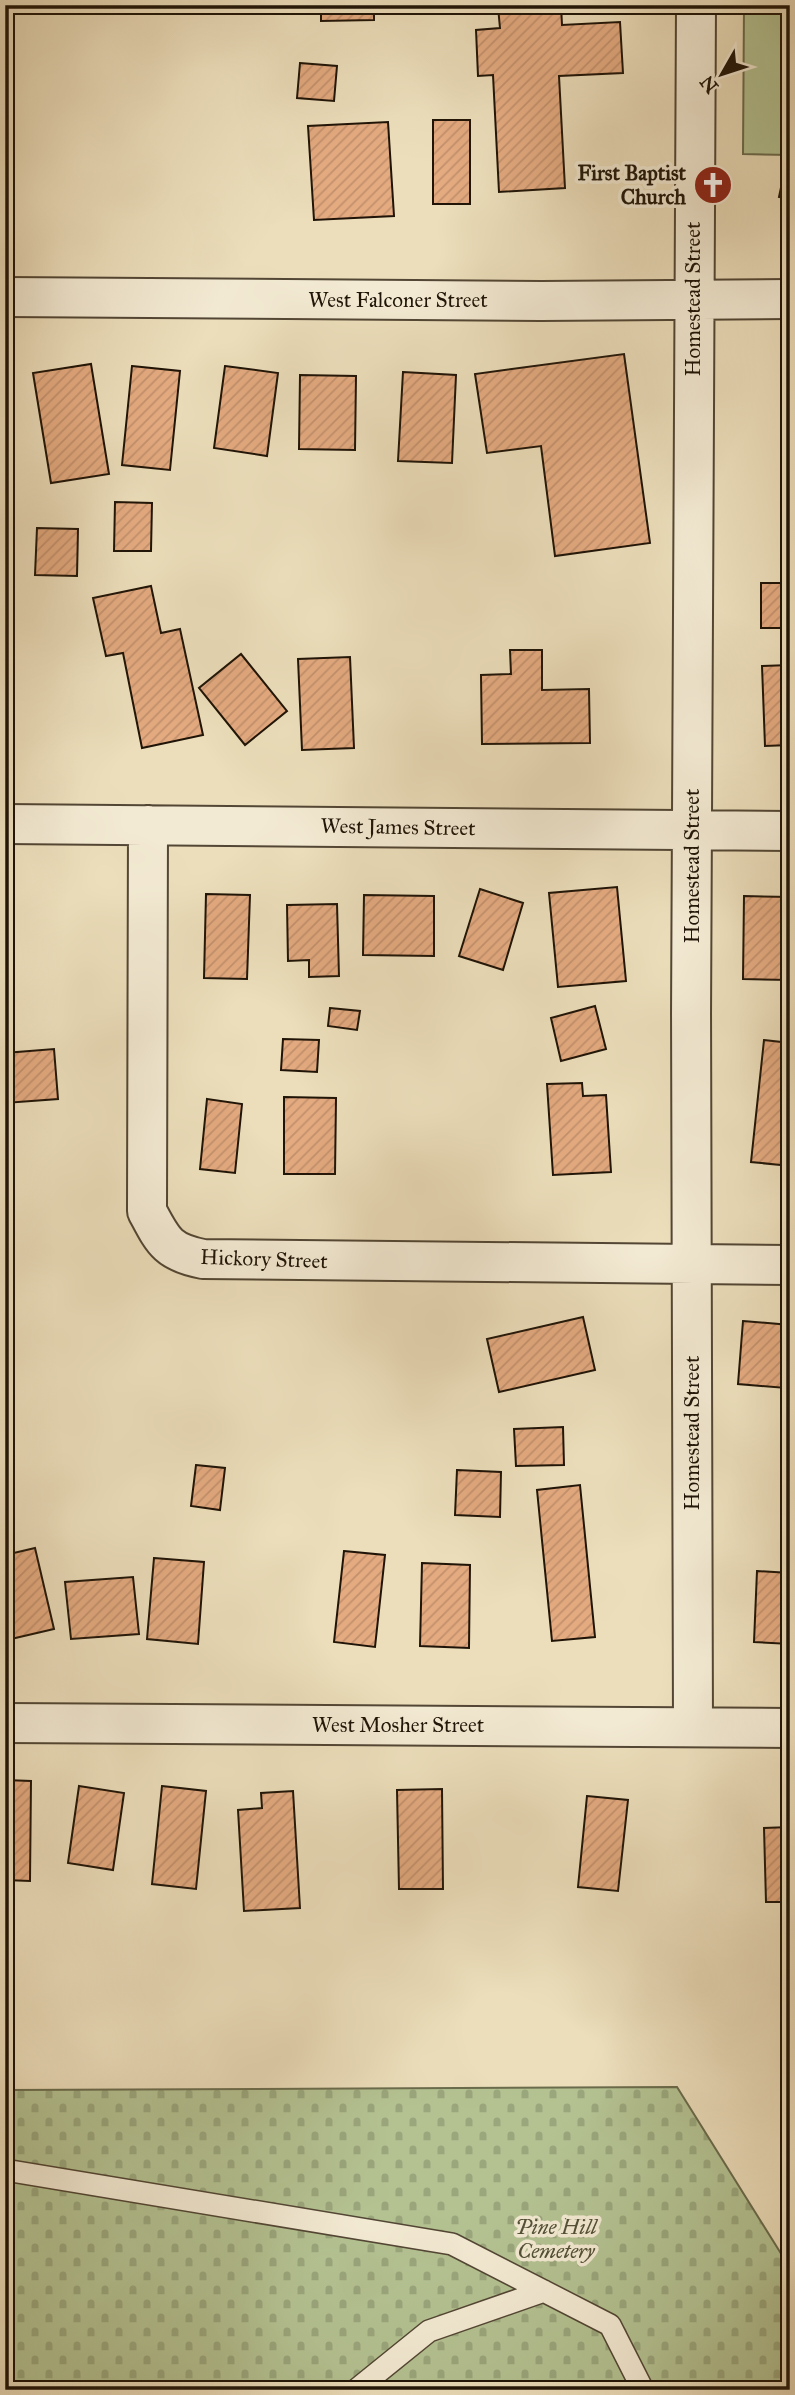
<svg xmlns="http://www.w3.org/2000/svg" width="795" height="2395" font-family="'IM FELL Great Primer',serif">
<style>
.green{fill:#b4c292;stroke:#6a6b4c;stroke-width:2}
.cemetery{fill:url(#cemetery-stones);stroke:#6a6b4c;stroke-width:2}
.building{fill:url(#building-hatch);stroke:#1f1407;stroke-width:2}
.lines{fill:none;stroke-linecap:round;stroke-linejoin:round}
.service-casing{stroke:#524634;stroke-width:24}
.minor-casing{stroke:#524634;stroke-width:42}
.service{stroke:#f3ead3;stroke-width:21}
.minor{stroke:#f3ead3;stroke-width:38}
.labels{text-anchor:middle;stroke-width:7;stroke-linejoin:round;paint-order:stroke}
.poi-label{font-size:21px;font-weight:bold;fill:#1f1407;stroke:#f3ead3;text-anchor:end}
.street-label{font-size:21px;fill:#1f1407;stroke:#f3ead3}
.park-label{font-size:21px;font-style:italic;fill:#535138;stroke:#f3ead3}
</style>
<defs>
<pattern id="cemetery-stones" width="16" height="16" patternUnits="userSpaceOnUse" patternTransform="scale(1.75)"><rect width="16" height="16" fill="#b4c292"/><path d="M2 7V4a2 2 0 0 1 4 0v3zM10 15v-3a2 2 0 0 1 4 0v3z" fill="#9aa67c"/></pattern>
<pattern id="building-hatch" width="6" height="6" patternUnits="userSpaceOnUse" patternTransform="scale(1.75)"><rect width="6" height="6" fill="#e4aa80"/><path d="M-1 1l2-2M0 6l6-6M5 7l2-2" fill="none" stroke="#c3916d"/></pattern>
</defs>
<rect width="100%" height="100%" fill="#ecdebb"/>
<filter id="stains"><feTurbulence type="fractalNoise" baseFrequency=".00286" numOctaves="4"/><feColorMatrix values="0 0 0 0 .2 0 0 0 0 .09 0 0 0 0 .02 0 0 0 .5 -.17"/></filter>
<radialGradient id="worn" r=".72"><stop offset=".6" stop-color="#630" stop-opacity="0"/><stop offset="1" stop-color="#630" stop-opacity=".3"/></radialGradient>
<path class="green" d="M744 5H790V155L743 154Z"/>
<path class="cemetery" d="M677 2087 790 2268V2390H5V2090Z"/>
<path class="building" d="M321 5H374V20L321 21Z
M561 5 562 25 620 22 623 73 559 76 565 188 499 192 493 75 478 76 476 30 500 28 498 7Z
M300 63 337 66 334 101 297 98Z
M433 120H470V204H433Z
M388 122 394 216 314 220 308 126Z
M790 145V199L779 197Z
M624 354 650 543 555 556 541 446 487 453 475 374Z
M91 364 109 474 51 483 33 373Z
M132 366 180 371 170 470 122 465Z
M225 366 278 373 267 456 214 448Z
M403 372 456 375 452 463 398 461Z
M300 375 356 376 355 450 299 449Z
M115 502 152 503 151 551H114Z
M37 528 78 529 77 576 35 575Z
M761 583H790V628H761Z
M151 586 161 633 180 629 203 735 142 748 123 653 106 656 93 598Z
M510 650H542V690L589 689 590 743 482 744 481 675 511 674Z
M241 654 287 711 245 745 199 688Z
M350 657 354 748 302 750 298 659Z
M790 665V745L765 746 762 666Z
M617 887 626 981 558 987 549 893Z
M480 889 523 903 503 970 459 956Z
M206 894 250 895 247 979 204 978Z
M364 895 434 896V956L363 955Z
M744 896 790 897V980L743 979Z
M337 904 339 976 309 977V960L288 961 287 905Z
M595 1006 606 1049 561 1061 551 1018Z
M330 1008 360 1011 357 1030 328 1026Z
M283 1039 319 1040 317 1072 281 1070Z
M764 1040 790 1043V1166L751 1162Z
M54 1049 58 1099 5 1103V1053Z
M582 1083 583 1096 606 1095 611 1172 553 1175 547 1084Z
M284 1097 336 1098 335 1174H284Z
M207 1099 242 1104 235 1173 200 1169Z
M583 1317 595 1370 499 1392 487 1339Z
M743 1321 790 1325 786 1388 738 1384Z
M563 1427 564 1465 516 1466 514 1429Z
M196 1465 225 1468 220 1510 191 1506Z
M457 1470 501 1472 500 1517 455 1515Z
M580 1485 595 1637 552 1641 537 1490Z
M35 1548 54 1629 11 1639 5 1617V1555Z
M344 1551 385 1555 375 1647 334 1642Z
M154 1558 204 1562 198 1644 147 1639Z
M422 1563 470 1565 469 1648 420 1646Z
M757 1571 790 1573V1644L754 1642Z
M133 1577 139 1634 71 1639 65 1582Z
M5 1780 31 1781 30 1881 5 1880Z
M79 1786 124 1793 113 1870 68 1863Z
M162 1786 206 1791 196 1889 152 1884Z
M442 1789 443 1889H399L397 1790Z
M293 1791 300 1908 244 1911 238 1810 262 1808 261 1793Z
M587 1796 628 1800 618 1891 578 1887Z
M790 1827V1902H766L764 1828Z"/>
<g class="lines">
<defs>
<path id="service" d="M5 2170 452 2244 610 2325 643 2390
M356 2390 429 2331 544 2291"/>
<path id="minor" d="M5 297 541 301 790 299
M5 824 790 831
M148 825 147 1211C163 1241 167 1252 203 1259L790 1265
M5 1723 790 1728
M693 1727C690 1153 690 579 696 5"/>
</defs>
<use href="#service" class="service-casing"/>
<use href="#minor" class="minor-casing"/>
<use href="#service" class="service"/>
<use href="#minor" class="minor"/>
</g>
<defs>
<symbol id="church-disc" viewBox="-11 -11 22 22"><circle r="9.5" fill="#8f2418" stroke="#f3ead3"/><path d="M-1.2-6h2.4v3.5h3.3v2.4h-3.3V6h-2.4V-.1h-3.3v-2.4h3.3Z" fill="#fff"/></symbol>
</defs>
<g fill-rule="evenodd">
<use href="#church-disc" x="691" y="163" width="44" height="44"/>
</g>
<g class="labels">
<g class="poi-label">
<text x="686" y="180">First Baptist<tspan x="686" dy="24">Church</tspan></text>
</g>
<g class="street-label">
<text transform="translate(693 299) rotate(-90)" y="7">Homestead Street</text>
<text x="398" y="307">West Falconer Street</text>
<text transform="translate(398 827) rotate(1)" y="7">West James Street</text>
<text transform="translate(692 866) rotate(-90)" y="7">Homestead Street</text>
<text transform="translate(264 1259) rotate(2)" y="7">Hickory Street</text>
<text transform="translate(692 1433) rotate(-90)" y="7">Homestead Street</text>
<text x="398" y="1732">West Mosher Street</text>
</g>
<g class="park-label">
<text x="556" y="2234">Pine Hill<tspan x="556" dy="24">Cemetery</tspan></text>
</g>
</g>
<rect width="795" height="2395" fill="none" stroke="#ecdebb" stroke-width="28"/>
<rect x="7" y="7" width="781" height="2381" fill="none" stroke="#1f1407" stroke-width="3.5"/>
<rect x="14" y="14" width="767" height="2367" fill="none" stroke="#1f1407" stroke-width="2"/>
<g transform="translate(722 74) rotate(231)" stroke="#f3ead3" stroke-width="5" paint-order="stroke">
<path d="M0-5L12 26L0 18L-12 26Z" fill="#1f1407"/>
<text y="-10" font-size="19" font-weight="bold" text-anchor="middle" fill="#1f1407">N</text>
</g>
<rect width="100%" height="100%" filter="url(#stains)"/>
<rect width="100%" height="100%" fill="url(#worn)"/>
</svg>
